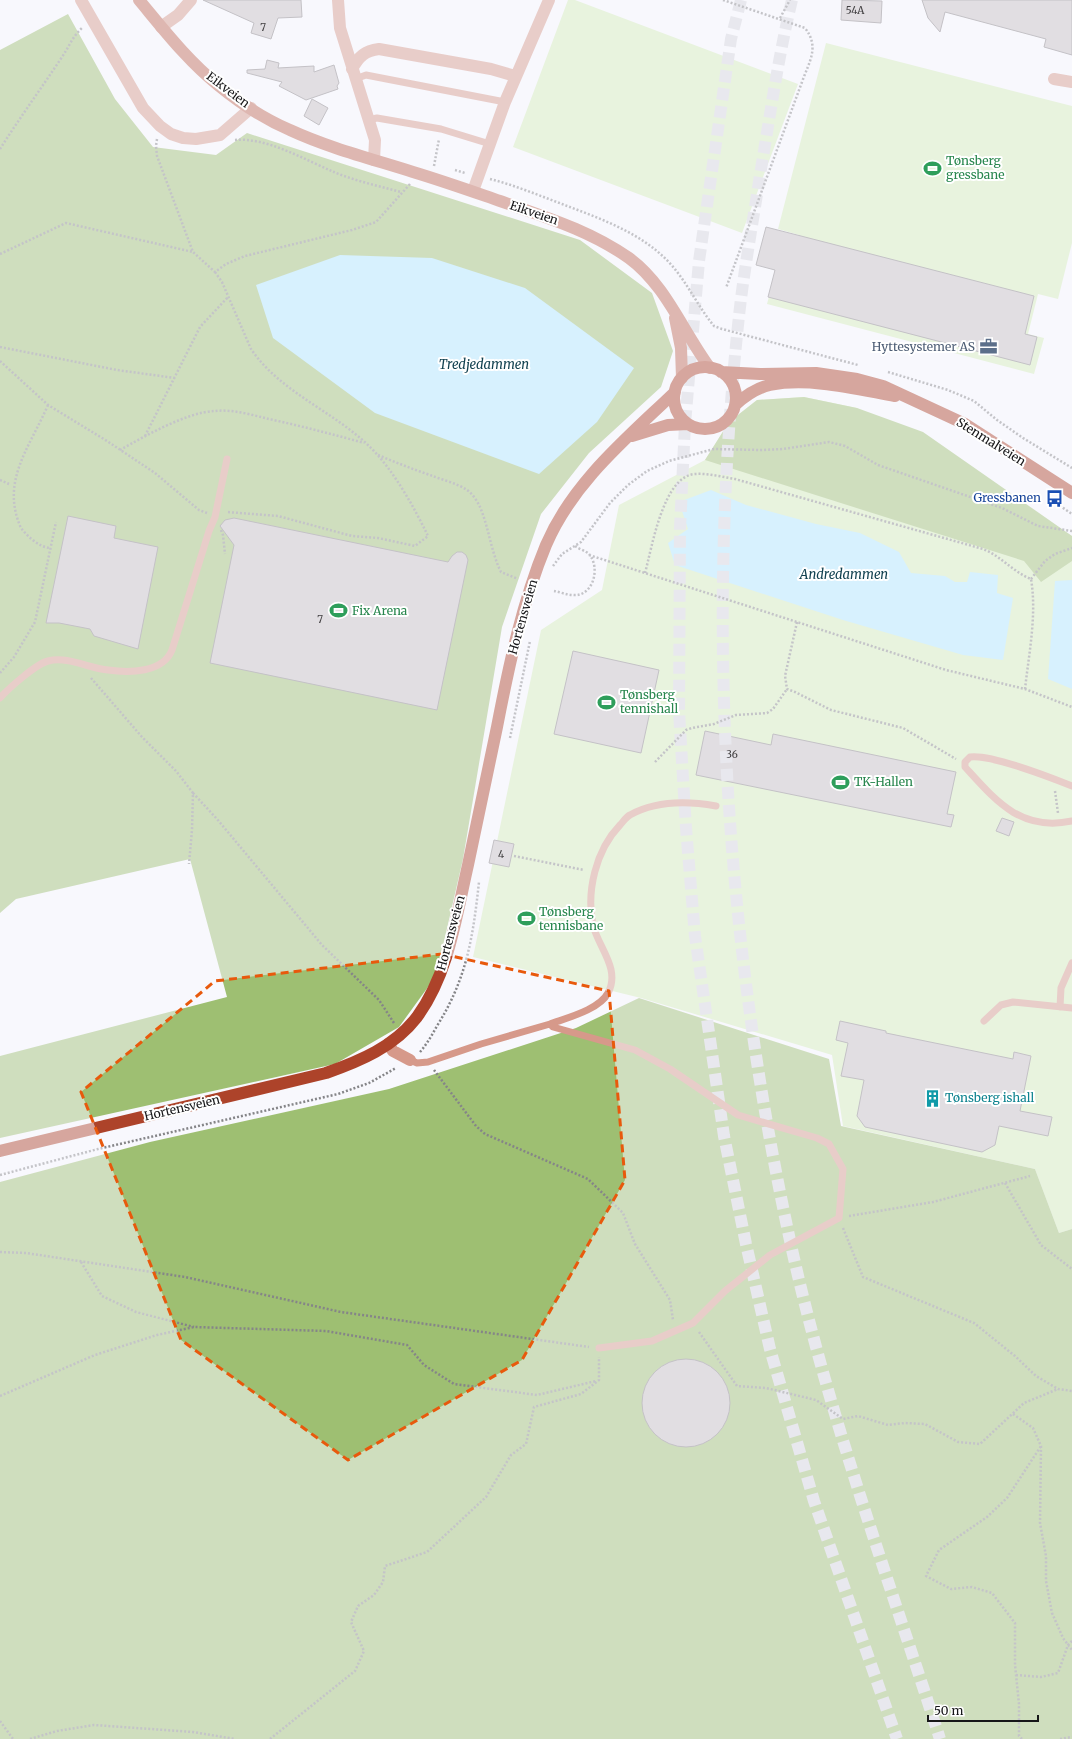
<svg xmlns="http://www.w3.org/2000/svg" width="1072" height="1739" font-family="Merriweather,serif">
<style>
.green{fill:#d5edb9}
.forest{fill:#9ebf72}
.water{fill:#afe8fe}
.building{fill:#c5bfc2;stroke:#858083}
.lines{fill:none;stroke-linecap:round;stroke-linejoin:round}
.primary-tunnel{stroke:#d6d6db;stroke-width:12;stroke-dasharray:12 6;stroke-linecap:butt}
.path{stroke:#858588;stroke-width:2.5;stroke-dasharray:2 2;stroke-linecap:butt}
.lane{stroke:#d6998a;stroke-width:7}
.street{stroke:#d6998a;stroke-width:12}
.secondary{stroke:#bf6954;stroke-width:12}
.primary{stroke:#ad432a;stroke-width:12}
.marked{fill:none;stroke:#e8590c;stroke-width:3;stroke-dasharray:8 5;stroke-linejoin:round}
.labels{text-anchor:middle;stroke-width:4;stroke-linejoin:round;paint-order:stroke}
.number-label{font-size:10px;fill:#424042}
.street-label{font-size:12px;fill:#161618;stroke:#fff}
.leisure-label{font-size:12px;fill:#27864d;stroke:#fff;text-anchor:start}
.service-label{font-size:12px;fill:#4e5e75;stroke:#fff;text-anchor:end}
.transit-label{font-size:12px;fill:#164399;stroke:#fff;text-anchor:end}
.culture-label{font-size:12px;fill:#0d838f;stroke:#fff;text-anchor:start}
.water-label{font-size:13px;font-style:italic;fill:#124150;stroke:#fff}
</style>
<rect width="100%" height="100%" fill="#f8f8fd"/>
<path class="green" d="M568 0H575L798 84 742 233 513 147Z
M826 43 1072 106V243L1058 299 1038 294 1028 334 1044 338 1034 374 767 304 774 278 787 281 799 235 778 229Z
M804 397 857 408 1072 536V1229L1059 1233 1035 1169 843 1126 832 1055 641 998 473 957 541 630 602 590 619 505 705 460 729 422 757 400Z"/>
<path class="forest" d="M68 14 115 99 153 147 216 155 247 133 580 240 652 293 673 351 661 387 589 453 541 514 502 627 463 859 436 976 399 1027 335 1064 0 1138V1056L227 997 190 859 16 899 0 913V50Z
M804 397 857 408 923 432 1072 536V561L1041 582 1024 561 705 460 729 422 757 400Z
M639 998 829 1059 841 1126 1035 1169 1059 1233 1072 1229V1739H0V1182L150 1142 389 1089 576 1028Z"/>
<path class="water" d="M340 255 432 258 525 288 634 368 597 422 539 474 375 413 273 338 256 285Z
M711 490 746 505 816 524 860 533 899 552 911 573 945 576 955 582H967L970 572 998 575 997 593 1013 598 1003 660 963 655 843 620 675 565 668 543 688 529 679 502Z
M1072 580V689L1048 679 1055 581Z"/>
<path class="building" d="M203 0H301L302 17 278 18 271 39 251 33 254 23Z
M842 0 882 1 881 23 841 20Z
M922 0H1072V55L1044 47 1046 39 945 12 940 32 928 18Z
M267 60 279 63 278 68 314 66V72L334 65 339 83 337 86 338 89 306 100 279 86 282 82 247 73V70L265 69Z
M312 99 328 108 319 125 304 116Z
M766 227 1034 296 1025 334 1037 337 1030 365 768 297 775 270 756 265Z
M68 516 116 526 114 538 158 547 138 649 94 636 90 629 59 623H46Z
M234 518 448 562 452 556 457 552H462L466 555 468 560 437 710 210 663 234 545 220 526 225 520Z
M573 651 659 670 641 753 554 734Z
M705 731 771 745 773 734 956 772 947 814 954 815 951 827 696 775Z
M1002 818 1014 822 1009 836 996 831Z
M494 840 514 844 509 867 489 863Z
M840 1021 886 1031V1033L1013 1059 1014 1052 1031 1056 1020 1111 1052 1117 1048 1136 999 1126 995 1145 982 1152 865 1127 857 1116 864 1080 841 1076 848 1043 836 1040Z
M642 1403a44 44 0 1 1 88 0a44 44 0 1 1-88 0Z"/>
<g class="lines">
<path class="primary-tunnel" d="M741 0 731 39 699 261 685 424 680 528 679 711 686 828 695 936 724 1136 746 1244 770 1349 814 1501 897 1739
M792 0C778 58 770 116 760 175 753 222 744 269 739 316 705 629 725 947 793 1254 830 1419 888 1578 940 1739"/>
<path class="path" d="M723 0 805 28C820 47 809 62 802 82L726 288
M780 18 790 0
M157 139 156 146 157 156 193 252 215 272 226 264 245 256 352 230 376 222 410 184
M235 140C267 137 305 160 334 172 355 181 379 186 401 192
M0 149C19 119 40 90 60 60 68 49 72 37 82 28
M434 166 439 139
M455 170 465 173
M490 179C514 185 538 195 562 204 601 219 646 234 674 268 689 286 699 308 714 326L722 329 858 365
M0 254 66 223 193 252
M215 272 222 282 251 349C280 392 333 411 369 446 393 469 414 507 428 536L415 546 378 538 352 536 278 516 227 512
M0 347 117 370 175 378
M0 361 48 405 107 441 155 473 199 510 207 513
M888 372 948 390 974 401 997 420 1023 438 1072 468
M48 405C30 447 0 481 21 528 28 537 39 547 50 548
M145 436 200 327 228 297
M120 450C145 436 187 412 215 411 233 409 252 415 269 419 301 426 332 434 364 443
M378 455C395 462 412 469 430 475 442 480 457 483 467 490 473 494 477 501 480 507 489 528 491 552 501 572L518 579
M0 480 9 484
M1053 501 1072 514
M221 530 223 535 225 554
M589 555 946 670 1025 689 1072 707
M553 566 562 554 581 542 610 503 628 485 647 471 669 461 714 449 762 450 783 449 829 442 845 446 878 465 1002 508 1038 526 1072 531
M645 573C652 548 663 476 695 474 708 473 722 477 735 479L983 549C1001 556 1013 572 1031 579 1037 614 1029 653 1025 689
M1031 579 1045 561 1055 554 1072 548
M554 591C560 592 567 595 573 595 593 597 601 568 589 554 586 551 579 549 575 546
M797 622 785 676 787 689 795 692 831 710 903 728 956 759
M0 673 14 657 35 622 56 522
M91 678 142 737 176 771 193 793 192 830 189 864
M510 738 530 641
M655 762 686 730 692 728 714 724 736 715 767 713 773 709 787 689
M1055 791 1058 813
M193 793 217 819 322 945 379 1000 394 1023
M514 856 584 870
M420 1052C427 1044 432 1035 437 1026 467 978 473 937 479 882
M434 1070 476 1126 485 1134 588 1179 623 1213 635 1244 670 1300 673 1320
M0 1175 98 1149 338 1094 369 1083 396 1068
M1005 1183 1041 1245 1072 1269
M849 1216 933 1202 1030 1176
M843 1228 863 1277 974 1323 1015 1356 1036 1376 1058 1389 1072 1391
M0 1252 26 1253 185 1277 341 1312 589 1347
M81 1262 102 1296 136 1312 194 1327
M699 1332 737 1386 766 1388 816 1400 843 1419 858 1416 888 1425 905 1423 925 1424 958 1442 980 1444 1024 1403 1058 1389
M0 1396 95 1355 157 1335 194 1327 326 1331 407 1345 424 1365 454 1384 537 1395 596 1381
M1013 1414 1033 1428 1041 1446 1040 1523 1046 1556V1581L1052 1613 1063 1638 1072 1650
M1016 1675 1041 1677 1058 1673 1068 1645 1072 1641
M0 1721 13 1739
M30 1739 57 1731 94 1725 193 1732 235 1739
M270 1739 355 1671 364 1651 351 1622 358 1606 374 1595 383 1582 385 1566 427 1552 486 1497 511 1455 526 1444 534 1407 581 1394 599 1380V1357
M1022 1739 1019 1736V1704L1015 1665V1623L992 1593 972 1587 951 1589 926 1576 939 1550 987 1517 1007 1498 1041 1446
M1060 1739 1072 1737"/>
<path class="lane" d="M355 79 366 75 505 102
M368 120 377 118 441 129 490 144
M0 698C9 688 36 664 48 661 68 656 88 668 108 670 129 673 163 673 172 650L209 531 215 517 227 459
M1072 786C1052 778 990 754 970 757L965 762V767C996 801 1021 832 1072 821
M1060 1007 1061 988 1072 963
M984 1021 1001 1005 1013 1002 1072 1008
M550 1024C566 1018 599 1010 608 993 621 969 598 947 593 925 586 891 596 850 620 825 623 822 626 817 630 815 657 800 688 801 716 806
M410 1060 417 1063 428 1062 481 1044 550 1024 553 1027 635 1050 670 1069 738 1115 817 1138 829 1144 843 1169 839 1218 770 1255 725 1291 693 1323 652 1341 599 1348"/>
<path class="street" d="M81 0 143 108 160 126 171 134 183 138 196 139 220 135 251 108
M338 0 340 28 375 140 374 160
M161 27 178 15 191 0
M352 69C359 56 365 51 379 49L491 69 515 76
M1054 79 1072 82
M473 191 505 102 549 0
M388 1044 393 1051 410 1060"/>
<path class="secondary" d="M139 0C164 30 188 61 218 85 240 103 264 119 290 130 329 148 372 159 413 172 443 181 471 191 500 201 545 217 589 230 629 258 666 285 683 332 710 368
M675 318 681 348 682 378"/>
<path class="primary" d="M674 398a31 31 0 1 1 62 0a31 31 0 1 1-62 0Z
M721 372 760 374 816 373 857 379 883 386 965 424 1072 493
M735 405C745 396 756 388 770 385 809 377 856 389 895 396
M632 436 668 425 688 424
M0 1151 326 1073C360 1061 394 1047 417 1017 449 973 456 917 468 865 478 819 487 773 497 727 509 665 522 603 546 545 573 482 627 438 675 392"/>
</g>
<path d="M0 0H1072V1739H0ZM442 954 609 991 625 1180 522 1360 348 1460 181 1340 81 1092 215 981Z" fill="#f8f8fd" fill-opacity=".55" fill-rule="evenodd"/>
<path class="marked" d="M442 954 609 991 625 1180 522 1360 348 1460 181 1340 81 1092 215 981Z"/>
<defs>
<symbol id="stadium-bare" viewBox="-9 -9 18 18"><path d="M0-5a6.5 5 0 1 0 0 10a6.5 5 0 1 0 0-10ZM-3.5-1.8h7v3.6h-7Z" fill="#2e9e5b" stroke="#fff" stroke-width="2.5" paint-order="stroke"/></symbol>
<symbol id="office-bare" viewBox="-9 -9 18 18"><path d="M-6-3h4V-5.5h4V-3h4V5H-6ZM-1-4.5V-3h2v-1.5ZM-6 0V1H6V0Z" fill="#5c6f8a" stroke="#fff" stroke-width="2.5" paint-order="stroke"/></symbol>
<symbol id="bus-bare" viewBox="-9 -9 18 18"><path d="M-5-6H5V4H4V6H2V4H-2V6H-4V4H-5ZM-3.5-4V0h7V-4ZM-3.5 1.2v1.5H-2V1.2ZM2 1.2v1.5H3.5V1.2Z" fill="#1a4fb4" stroke="#fff" stroke-width="2.5" paint-order="stroke"/></symbol>
<symbol id="building-bare" viewBox="-9 -9 18 18"><path d="M-4-6H4V6H1V3H-1V6H-4ZM-2.5-4.3h1.7v1.8h-1.7ZM.8-4.3h1.7v1.8H.8ZM-2.5-1h1.7V.8h-1.7ZM.8-1h1.7V.8H.8Z" fill="#0f9aa8" stroke="#fff" stroke-width="2.5" paint-order="stroke"/></symbol>
</defs>
<g fill-rule="evenodd">
<use href="#stadium-bare" x="920" y="156" width="25" height="25"/>
<use href="#office-bare" x="976" y="334" width="25" height="25"/>
<use href="#bus-bare" x="1042" y="486" width="25" height="25"/>
<use href="#stadium-bare" x="326" y="598" width="25" height="25"/>
<use href="#stadium-bare" x="594" y="690" width="25" height="25"/>
<use href="#stadium-bare" x="828" y="770" width="25" height="25"/>
<use href="#stadium-bare" x="514" y="906" width="25" height="25"/>
<use href="#building-bare" x="920" y="1086" width="25" height="25"/>
</g>
<g class="labels">
<g class="number-label">
<text x="855" y="14">54A</text>
<text x="263" y="31">7</text>
<text x="320" y="623">7</text>
<text x="732" y="758">36</text>
<text x="501" y="858">4</text>
</g>
<g class="street-label">
<text transform="translate(228 90) rotate(37)" y="4">Eikveien</text>
<text transform="translate(534 213) rotate(19)" y="4">Eikveien</text>
<text transform="translate(991 442) rotate(32)" y="4">Stenmalveien</text>
<text transform="translate(523 617) rotate(-74)" y="4">Hortensveien</text>
<text transform="translate(451 933) rotate(-75)" y="4">Hortensveien</text>
<text transform="translate(182 1108) rotate(-13)" y="4">Hortensveien</text>
</g>
<g class="leisure-label">
<text x="946" y="165">Tønsberg<tspan x="946" dy="14">gressbane</tspan></text>
<text x="352" y="615">Fix Arena</text>
<text x="620" y="699">Tønsberg<tspan x="620" dy="14">tennishall</tspan></text>
<text x="854" y="786">TK-Hallen</text>
<text x="539" y="916">Tønsberg<tspan x="539" dy="14">tennisbane</tspan></text>
</g>
<g class="service-label">
<text x="975" y="351">Hyttesystemer AS</text>
</g>
<g class="transit-label">
<text x="1041" y="502">Gressbanen</text>
</g>
<g class="culture-label">
<text x="945" y="1102">Tønsberg ishall</text>
</g>
<g class="water-label">
<text x="484" y="369">Tredjedammen</text>
<text x="844" y="579">Andredammen</text>
</g>
</g>
<path d="M928 1715v6h110v-6" fill="none" stroke="#161618" stroke-width="2"/>
<text x="934" y="1715" font-size="12" fill="#161618" stroke="#ffffff" stroke-width="3" paint-order="stroke">50 m</text>
</svg>
